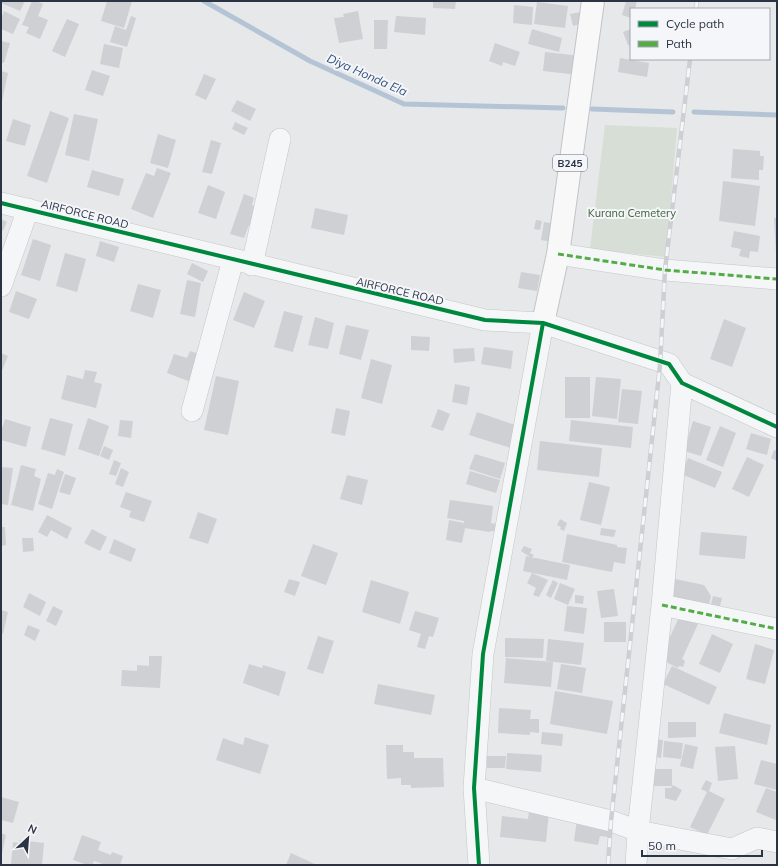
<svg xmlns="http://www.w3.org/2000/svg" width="778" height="866" font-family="Mulish,sans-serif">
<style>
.green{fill:#d6ded6}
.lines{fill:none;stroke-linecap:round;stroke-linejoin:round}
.stream{stroke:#b4c4d5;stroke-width:5}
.building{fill:#ced0d3}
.minor-casing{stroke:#c4c6c8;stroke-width:22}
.major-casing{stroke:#c2c5c8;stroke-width:24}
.minor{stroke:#f5f6f7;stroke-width:21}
.major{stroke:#f8f8f8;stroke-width:22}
.rail-casing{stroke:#cecfd2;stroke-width:4.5}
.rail{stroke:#f4f6f9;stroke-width:3;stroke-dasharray:9;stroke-linecap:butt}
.quiet{stroke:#54ac47;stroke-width:3;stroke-dasharray:6 3;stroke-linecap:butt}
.cycleway-casing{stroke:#f4f6f9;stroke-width:6}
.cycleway{stroke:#00873e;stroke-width:4}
.labels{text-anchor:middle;stroke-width:4;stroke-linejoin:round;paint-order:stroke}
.shield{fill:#f4f6f9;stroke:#676e7b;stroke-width:1}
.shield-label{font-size:10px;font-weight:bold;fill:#2b3445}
.park-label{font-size:11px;fill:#3f6138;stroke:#f4f6f9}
.street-label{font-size:11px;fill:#2b3445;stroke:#f4f6f9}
.water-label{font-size:12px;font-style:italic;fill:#34527a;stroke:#f4f6f9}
</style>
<rect width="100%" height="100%" fill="#e6e8ea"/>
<path class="green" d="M605 125 677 128 666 257 590 249Z"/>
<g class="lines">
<path class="stream" d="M204 1 310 61 404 104 563 108
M592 109 673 112
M694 112 777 115"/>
</g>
<path class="building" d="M1 1H25L20 11 1 3Z
M32 1H36L43 4 38 16 48 20 40 39 26 33 29 27 22 25Z
M107 1H132L124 28 101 21Z
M433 1H456L455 9 433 8Z
M626 1H637L635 9H631V18L622 15Z
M537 2 568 6 565 28 534 24Z
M514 5 533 7 532 25 513 23Z
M4 11 20 19 13 34 1 29V18Z
M358 11 363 39 339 43 334 18 344 17 343 14Z
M587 11 589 22 573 26 570 14Z
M131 16 136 18 127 47 110 42 115 26 126 30Z
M396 16 426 18 425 35 394 32Z
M67 19 79 24 65 57 52 51Z
M374 20H388L387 49H374Z
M532 29 562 38 559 52 528 44Z
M631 29V48L630 45H628L623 32Z
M1 41 10 43 4 63 1 62Z
M495 43 520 52 515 66 503 62 502 66 489 61Z
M104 44 123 48 119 68 100 64Z
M545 52 581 56 579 75 543 71Z
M620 58 649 63 647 77 618 72Z
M92 70 110 76 103 96 85 90Z
M1 71 8 73 2 101H1Z
M204 74 216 79 206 100 195 95Z
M237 100 256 109 250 121 231 111Z
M50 111 69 118 47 183 27 176Z
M74 114 98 119 89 161 65 155Z
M13 119 31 125 25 146 6 141Z
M235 122 248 128 244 135 232 129Z
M158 134 176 140 168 168 150 163Z
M211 140 221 143 212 174 202 172Z
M733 149 760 151V156H764L763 170H759V180L731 178Z
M157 168 171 173 153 218 131 209 146 173 154 176Z
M92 170 124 179 119 196 87 187Z
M723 181 760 186 755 226 719 221Z
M208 185 225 192 216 219 198 213Z
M244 194 254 198 252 205 262 209 256 227 249 225 244 238 230 234Z
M315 208 348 215 344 235 311 228Z
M774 218H777V253H776Z
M1 219 7 222 3 231 1 230Z
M536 220 542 221 540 230 534 229Z
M544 222 555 224 552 242 541 240Z
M734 231 760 236 758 252 750 251 749 258 739 256 741 249 731 247Z
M33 239 51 245 40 281 21 275Z
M100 241 119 247 114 262 96 256Z
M65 253 86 259 77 292 56 286Z
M192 263 208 271 203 282 187 274Z
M521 272 540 275 537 291 518 288Z
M187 280 201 283 195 317 180 314Z
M138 284 161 290 153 318 130 311Z
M16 291 37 299 29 319 9 312Z
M244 292 265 301 254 328 233 320Z
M284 311 303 316 293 352 274 347Z
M315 317 334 323 328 349 308 345Z
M724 319 746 328 732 367 710 359Z
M346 325 369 330 361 360 339 354Z
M411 336 430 337 429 351 411 350Z
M484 347 513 351 511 369 481 364Z
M474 348 475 361 454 363 453 349Z
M190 351 202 355 191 382 167 373 174 354 187 358Z
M1 353 8 356 1 373Z
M371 359 392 365 382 404 361 398Z
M85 370 97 372 94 382 102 384 96 408 61 399 67 375 83 379Z
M216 376 239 381 228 435 204 430Z
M565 377H590V418H565Z
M596 377 621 379 617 419 592 416Z
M455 384 470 387 467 405 452 402Z
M622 389 642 391 638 424 618 422Z
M336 408 350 411 345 436 331 433Z
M438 409 450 414 443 431 431 427Z
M477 412 518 426 511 448 469 435Z
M50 418 73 424 65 456 41 449Z
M88 418 109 426 99 456 78 449Z
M5 419 31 427 26 447 1 440V432Z
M120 420 133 421 131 438 118 436Z
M571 420 633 427 631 448 569 441Z
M693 421 711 427 701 456 684 451Z
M720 426 736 433 723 467 706 460Z
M751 433 771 439 767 455 746 449Z
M540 441 602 448 599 477 537 470Z
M104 446 113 450 109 460 100 456Z
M774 450 777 451V461L771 458Z
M475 454 505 463 500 479 469 469Z
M747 457 764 465 749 497 732 489Z
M688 458 722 472 715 488 681 474Z
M114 460 121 463 116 476 109 474Z
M21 465 36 469 34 476 41 479 33 511 11 505Z
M1 467 13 468 8 505 1 504Z
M121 468 129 472 123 487 115 484Z
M57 469 64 472 52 509 38 504 48 473 55 475Z
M470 471 500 480 496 493 466 484Z
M65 474 76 478 70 495 59 492Z
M347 475 368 480 362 505 340 499Z
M589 482 610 487 601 525 580 520Z
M126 492 152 501 144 522 129 517 131 511 120 507Z
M450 500 493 506 491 523 500 525 499 532 490 531V532L465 528 462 543 446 540 449 520 464 523V521L447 518Z
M198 512 217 519 208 544 189 538Z
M47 515 72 528 67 539 51 530 47 537 38 532Z
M560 519 567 523 564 531 560 529 561 527 557 525Z
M1 527H5L6 545 1 546Z
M601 528 616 530 614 537 600 535Z
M92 529 107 537 100 551 84 543Z
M701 532 747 536 745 559 699 555Z
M567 534 617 545V547L627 548 625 564 614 562 612 572 562 562Z
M22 538H33L34 551 23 552Z
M114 539 136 549 131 562 109 553Z
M313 544 338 553 326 585 301 576Z
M524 546 532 549 530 553 534 555 532 558 521 551Z
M526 556 570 565 567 580 523 571Z
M532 573 548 580 539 597 533 595 536 588 527 583Z
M289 579 300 582 295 596 284 592Z
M675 579 704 585 711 596 708 609 670 600Z
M371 580 409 592 400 624 362 612Z
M553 580 558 583 551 598 546 595Z
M560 583 575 589 568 605 554 599Z
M614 589 618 616 601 618 597 591Z
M29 593 46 602 40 616 23 607Z
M575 595 584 596 583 604 575 603Z
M713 596 722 598 719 610 710 608Z
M53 606 63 611 56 626 46 621Z
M567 606 587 608 584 634 564 631Z
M1 610 8 612 3 634 1 633Z
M415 611 439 618 433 637 429 636 425 649 417 647 421 634 409 630Z
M680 615 698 624 682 659 685 661 683 667 679 666 678 668 660 659Z
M604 622H626V642H604Z
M28 625 40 630 35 641 24 635Z
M712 634 733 644 720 673 699 664Z
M318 636 334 641 323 674 307 669Z
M505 638 544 639 543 658 505 657Z
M548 639 584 643 581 665 546 661Z
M755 644 774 650 765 684 746 679Z
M149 656H162L160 688 121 686 122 670 137 671V665L149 666Z
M506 658 553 662 551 687 504 683Z
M249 664 262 668 263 665 286 672 279 696 243 683Z
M561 664 586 668 582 693 557 689Z
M672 666 717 687 709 705 663 684Z
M378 684 435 695 431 715 374 704Z
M555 691 613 701 607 734 550 724Z
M499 708 531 710 530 719H539V733L530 732V735L498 733Z
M724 713 771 725 767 745 719 733Z
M668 722H696V737L668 738Z
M542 732 563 734 562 746 541 744Z
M245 737 269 745 260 774 216 760 223 738 243 745Z
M652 739 663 740 661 758 649 756Z
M664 741 683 743 681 759 663 757Z
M685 744 698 747 693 769 680 766Z
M386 745H403V752H414V758H443L444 787 411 788V785H401V778L387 779Z
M735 746 738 779 718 781 715 747Z
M507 753 542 755 541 772 506 769Z
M487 756H506L505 768H487Z
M761 760 777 764V790L754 784Z
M653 769H672V786H653Z
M706 780 712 783 709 791 725 799 707 835 690 827 707 792 701 789Z
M673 785 682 790 676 801 665 798V788H671Z
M766 788 777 792 776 820 756 812Z
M1 797 19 802 13 823 1 820Z
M529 810 549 812 546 842 500 837 502 816 528 819Z
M577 819 610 824 608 837 600 836 598 845 574 841Z
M1 833 6 835 2 854H1Z
M82 835 101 842 98 850 111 855 112 852 123 856 120 865H106L94 861 92 865H87L73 860Z
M20 840 44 843 42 865H11L13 842 19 843Z
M291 853 317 865H286Z"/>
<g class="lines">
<defs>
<path id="minor" d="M1 203 485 320 543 323 669 364 682 383 777 427
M558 254 665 270 777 279
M252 265 280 139
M1 286 28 209
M192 411 233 260
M662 605 777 629
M474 788 611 821 638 831 732 849 757 838 777 842
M479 865 474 788 483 654 543 323
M636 865 638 831 662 605 682 383"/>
<path id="major" d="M543 323 558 254 593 1"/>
</defs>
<use href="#minor" class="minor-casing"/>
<use href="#major" class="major-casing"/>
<use href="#minor" class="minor"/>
<use href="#major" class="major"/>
<defs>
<path id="rail" d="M696 9 697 1
M608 865 611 821 660 365 665 270 690 59"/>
</defs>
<use href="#rail" class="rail-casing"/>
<use href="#rail" class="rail"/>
<path class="quiet" d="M558 254 665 270 777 279
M662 605 777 629"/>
<defs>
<path id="cycleway" d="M1 203 485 320 543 323 669 364 682 383 777 427
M479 865 474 788 483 654 543 323"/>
</defs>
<use href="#cycleway" class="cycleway-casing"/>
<use href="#cycleway" class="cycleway"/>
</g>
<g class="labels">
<rect class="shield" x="553" y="155" width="34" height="16" rx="3"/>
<g class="shield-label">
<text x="570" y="167">B245</text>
</g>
<g class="park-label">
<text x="632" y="217">Kurana Cemetery</text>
</g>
<g class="street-label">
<text transform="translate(85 214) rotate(14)" y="4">AIRFORCE ROAD</text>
<text transform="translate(400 291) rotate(13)" y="4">AIRFORCE ROAD</text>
</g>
<g class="water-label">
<text transform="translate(367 75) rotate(24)" y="4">Diya Honda Ela</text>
</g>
</g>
<rect width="778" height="866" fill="none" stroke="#2b3445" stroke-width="4"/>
<rect x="630" y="8" width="140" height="52" fill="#f4f6f9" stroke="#a4a8b1"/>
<rect x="638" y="21" width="20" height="6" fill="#00873e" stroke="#a4a8b1"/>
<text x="666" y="28" font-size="12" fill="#2b3445">Cycle path</text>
<rect x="638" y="41" width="20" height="6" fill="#54ac47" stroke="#a4a8b1"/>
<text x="666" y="48" font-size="12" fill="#2b3445">Path</text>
<g transform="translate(28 838) rotate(26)" stroke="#f4f6f9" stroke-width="3" paint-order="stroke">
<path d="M0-3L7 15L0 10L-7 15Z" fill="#2b3445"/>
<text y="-6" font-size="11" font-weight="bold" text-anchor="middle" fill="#2b3445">N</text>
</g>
<path d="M642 850v6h120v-6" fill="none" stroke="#2b3445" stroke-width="2"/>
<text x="648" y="850" font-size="12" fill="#2b3445" stroke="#f4f6f9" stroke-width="3" paint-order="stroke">50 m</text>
</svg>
